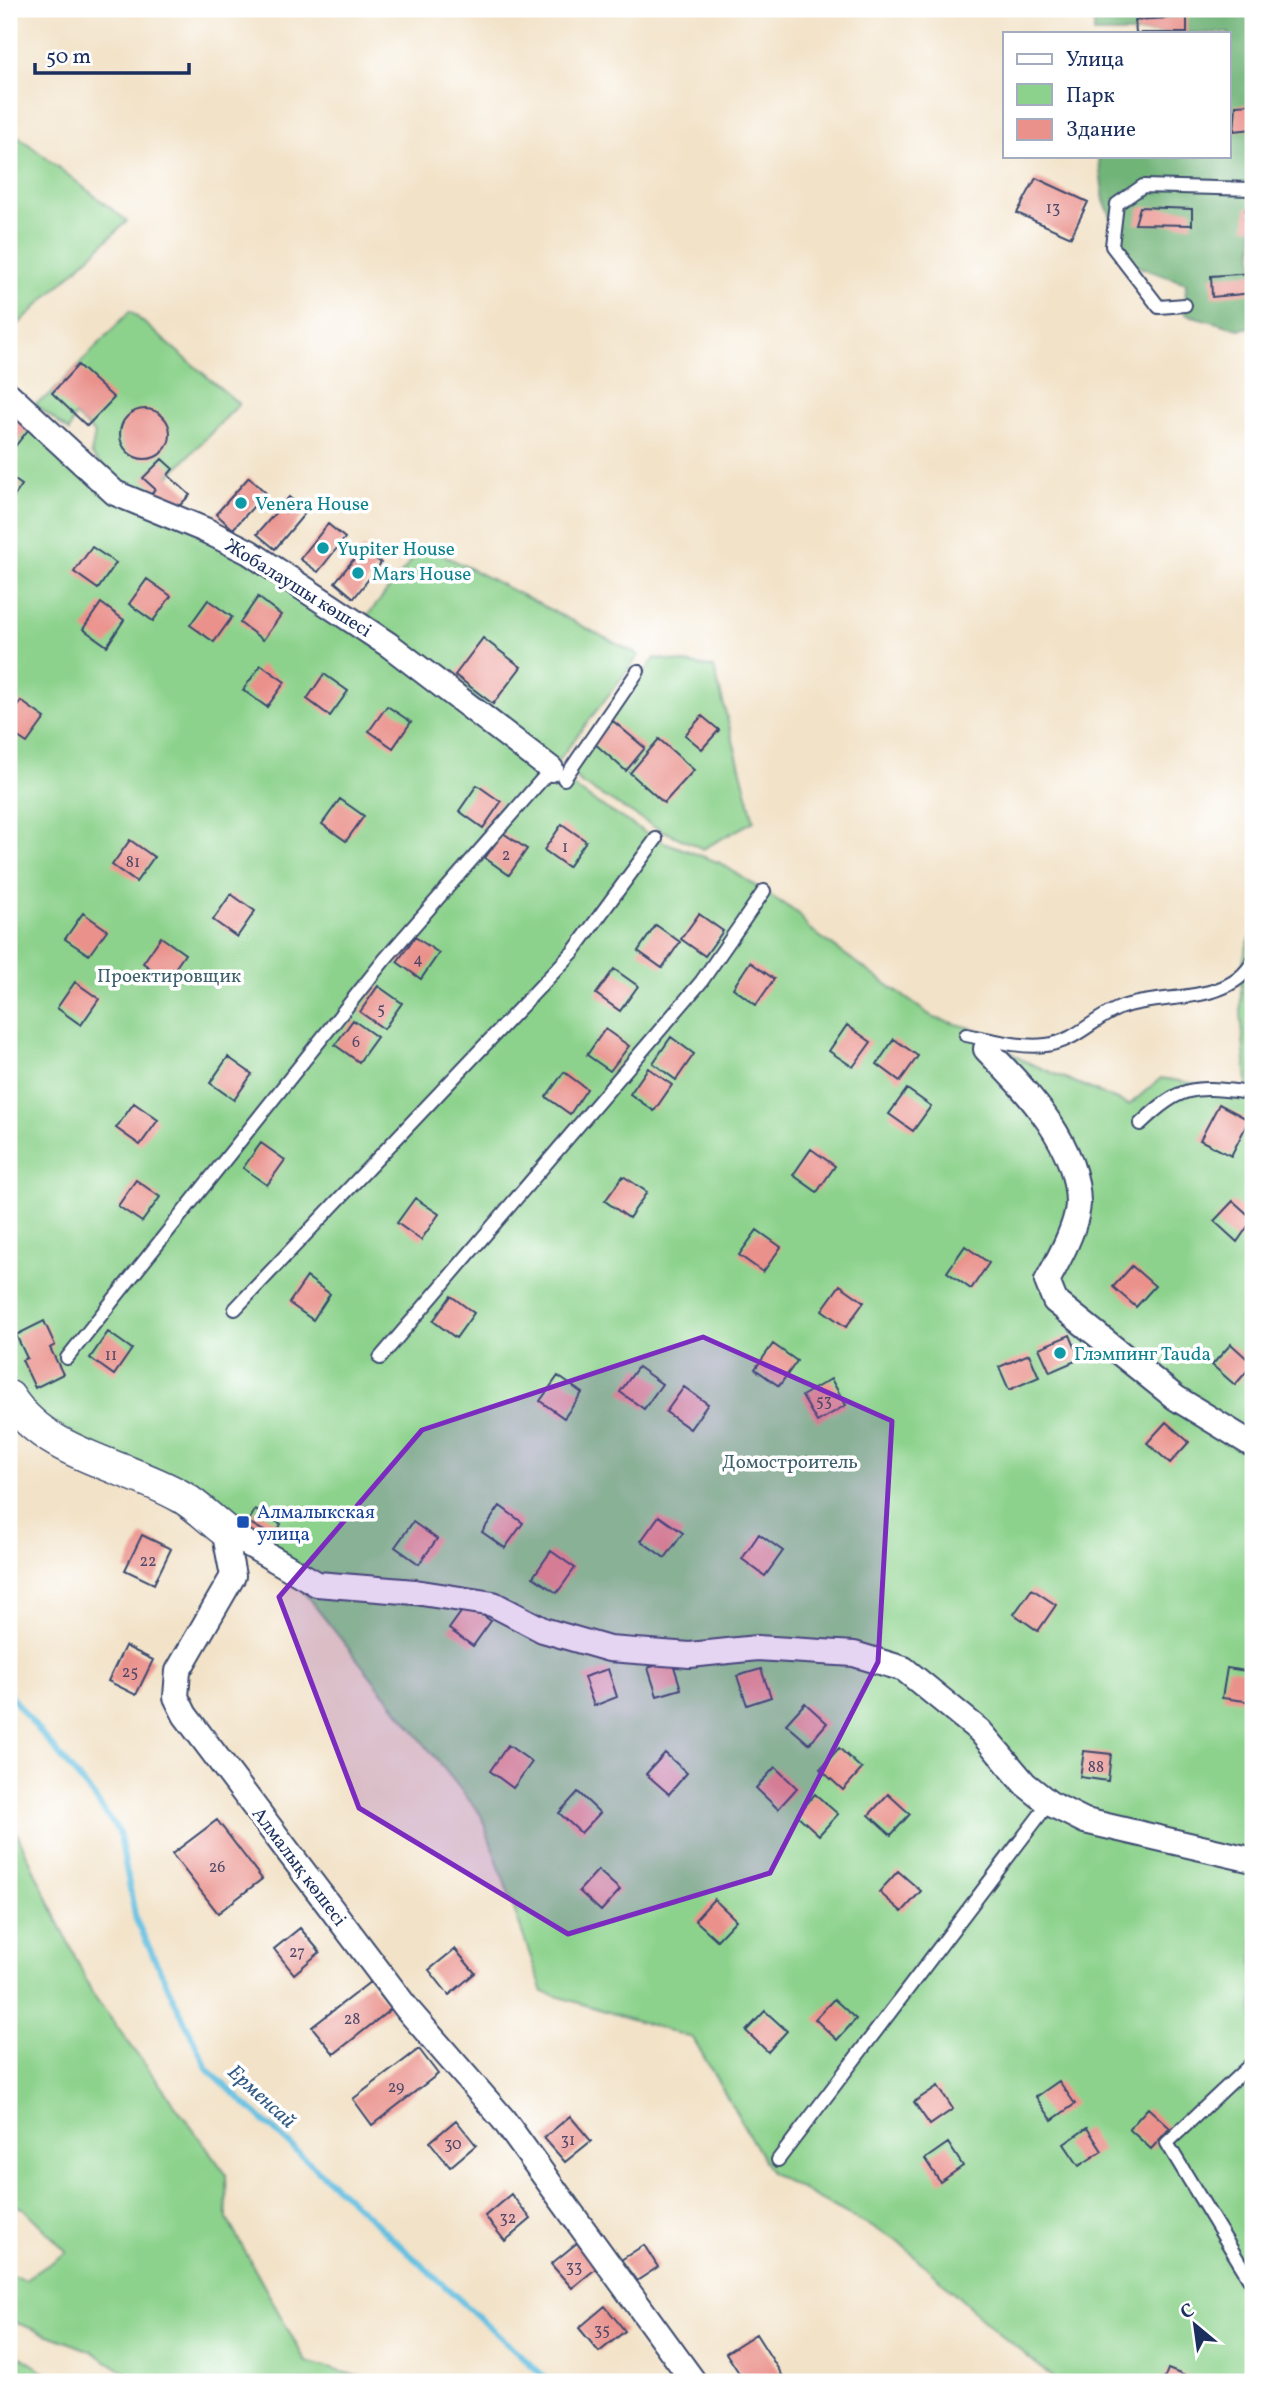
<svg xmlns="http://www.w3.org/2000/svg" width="1262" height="2391" font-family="Vollkorn,serif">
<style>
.green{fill:#8cd28c;stroke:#548075;stroke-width:2}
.forest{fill:#71b478;stroke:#46726b;stroke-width:2}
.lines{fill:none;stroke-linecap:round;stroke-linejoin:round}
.stream{stroke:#63bfe1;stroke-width:6}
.building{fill:#ea918b}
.service-casing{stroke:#3b4a6e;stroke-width:16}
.minor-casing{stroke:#3b4a6e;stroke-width:28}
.tertiary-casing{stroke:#3b4a6e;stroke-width:35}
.service{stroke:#fff;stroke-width:12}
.minor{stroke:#fff;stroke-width:24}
.tertiary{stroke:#fff;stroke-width:32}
.marked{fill:#7b2cbf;fill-opacity:0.2;stroke:#7b2cbf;stroke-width:5;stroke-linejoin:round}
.culture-dot{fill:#0f9aa8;stroke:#fff;stroke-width:2.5}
.transit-dot{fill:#1a4fb4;stroke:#fff;stroke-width:2.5}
.labels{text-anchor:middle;stroke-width:7;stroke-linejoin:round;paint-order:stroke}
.number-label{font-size:16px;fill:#4f4869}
.culture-label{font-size:19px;fill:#0d838f;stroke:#fff;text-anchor:start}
.street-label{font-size:19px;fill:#1b2f5e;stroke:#fff}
.park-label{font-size:19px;fill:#3d606c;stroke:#fff}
.transit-label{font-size:19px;fill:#164399;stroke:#fff;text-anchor:start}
.water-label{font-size:21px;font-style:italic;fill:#315a85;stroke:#fff}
</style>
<rect width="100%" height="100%" fill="#fff"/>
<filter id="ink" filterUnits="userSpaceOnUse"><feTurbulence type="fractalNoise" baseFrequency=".0143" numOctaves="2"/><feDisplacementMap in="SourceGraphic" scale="14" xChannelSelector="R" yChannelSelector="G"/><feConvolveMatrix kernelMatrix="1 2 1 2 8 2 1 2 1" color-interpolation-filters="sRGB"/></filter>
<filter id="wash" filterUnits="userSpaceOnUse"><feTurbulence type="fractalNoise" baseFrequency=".00686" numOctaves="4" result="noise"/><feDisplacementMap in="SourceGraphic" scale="28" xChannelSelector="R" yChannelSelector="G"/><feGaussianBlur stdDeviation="1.57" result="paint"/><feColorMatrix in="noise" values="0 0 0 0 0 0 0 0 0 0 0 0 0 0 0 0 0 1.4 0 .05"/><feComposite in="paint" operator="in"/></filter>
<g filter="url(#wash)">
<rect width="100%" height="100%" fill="#f2e2c7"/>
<path class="green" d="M9 129 127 221 9 333Z
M130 311 239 404 151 495 360 625 424 545 639 655 551 770 592 800 656 839 720 863 799 914 808 928 934 1018 982 1031 1022 1060 1129 1105 1161 1078 1248 1092C1245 1054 1231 965 1253 934V2382H1059L998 2333 898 2241 771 2173 693 2038 543 1992 481 1815 248 1522 183 1498 9 1397V395L139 504 91 454 95 434 75 415 69 431 35 404 52 393Z
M655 658 714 668 754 821 703 849 655 827 581 783 572 773Z
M9 1827H14L92 1993 226 2174 227 2219 306 2362 379 2382H140L91 2351 9 2320V2275L25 2280 67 2252 23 2208 9 2204Z
M9 2349 60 2382H9Z"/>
<path class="forest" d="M1094 9H1253V327L1239 329 1185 314 1186 283 1133 265 1104 201 1098 156H1229V33H1094Z"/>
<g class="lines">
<path class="stream" d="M9 1694 94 1797 119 1832 136 1920 208 2070 550 2382"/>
</g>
<g id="blocks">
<path class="building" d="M1187 17V33H1136L1135 20Z
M1253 104V129L1234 131 1236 105Z
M1036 178 1088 202 1071 237 1017 213Z
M1140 207 1192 209V225L1135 224Z
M1246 207H1253V227L1245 228Z
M1253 273V293L1212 297 1211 276Z
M78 365 114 398 87 426 52 393Z
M9 406 32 425 9 454Z
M120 434a25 25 0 1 1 50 0a25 25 0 1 1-50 0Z
M162 459 173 469 168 475 190 495 171 514 151 495 155 489 143 478Z
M9 476 22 485 9 504Z
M249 477 266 493 233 529 216 514Z
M289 497 306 512 275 549 257 534Z
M328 524 345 538 318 572 300 559Z
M92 547 116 563 98 589 74 572Z
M363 548 381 563 354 598 335 582Z
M147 579 171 596 153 621 129 604Z
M258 597 281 615 263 640 240 623Z
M208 600 232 617 214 642 190 625Z
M101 603 124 620 107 646 83 629Z
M483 638 521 667 493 704 455 675Z
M261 665 285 682 267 707 243 690Z
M324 674 348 691 330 716 307 699Z
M21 701 45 718 27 743 9 731V718Z
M387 706 411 722 393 748 369 731Z
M702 716 719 730 702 749 685 735Z
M613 721 645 748 626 771 594 743Z
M659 739 694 770 664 803 630 773Z
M477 785 501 802 483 828 459 811Z
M340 799 364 816 346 841 322 824Z
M562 824 586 841 568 867 544 850Z
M503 833 527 849 509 875 485 858Z
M130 840 154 857 136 882 112 865Z
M231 894 255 911 237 937 213 920Z
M83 913 107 930 89 955 65 939Z
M699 914 723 931 705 956 681 939Z
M656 925 680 942 662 968 638 951Z
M161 937 185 954 167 980 143 963Z
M415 937 439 953 421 979 397 962Z
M750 962 774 979 756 1005 733 988Z
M614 969 638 986 620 1011 596 994Z
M75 982 99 999 81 1025 57 1008Z
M378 986 402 1003 384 1029 360 1012Z
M353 1020 377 1037 359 1062 335 1045Z
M847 1025 871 1042 853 1067 829 1051Z
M605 1029 629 1046 610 1071 587 1055Z
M671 1037 694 1054 676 1080 653 1063Z
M894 1039 918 1056 900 1081 877 1064Z
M228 1057 252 1074 234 1100 210 1083Z
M648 1068 672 1085 654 1111 630 1094Z
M564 1072 587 1089 570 1114 546 1097Z
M907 1089 931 1106 913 1131 889 1114Z
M134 1103 158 1120 140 1145 116 1128Z
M1219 1104 1249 1120 1231 1156 1200 1140Z
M261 1143 285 1160 267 1185 243 1168Z
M811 1149 835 1166 817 1192 793 1175Z
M623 1176 647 1192 629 1218 605 1201Z
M136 1180 160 1197 142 1222 118 1206Z
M415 1198 439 1214 421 1240 397 1223Z
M1233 1201 1253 1219 1237 1242 1214 1221Z
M757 1230 781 1247 763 1272 739 1255Z
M965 1246 989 1263 971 1289 947 1272Z
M1132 1266 1155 1286 1136 1307 1113 1287Z
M307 1277 330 1294 313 1320 289 1303Z
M840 1285 864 1302 846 1327 822 1310Z
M451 1296 474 1313 456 1338 433 1321Z
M44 1321 55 1345 50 1348 63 1374 35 1388 22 1360 27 1358 16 1335Z
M108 1332 132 1349 114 1375 90 1358Z
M1070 1335 1080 1359 1050 1372 1039 1348Z
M773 1344 797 1361 779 1386 755 1369Z
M1231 1344 1253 1364 1235 1385 1212 1365Z
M1029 1354 1039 1377 1009 1390 999 1367Z
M638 1367 662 1384 644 1409 620 1392Z
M558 1376 582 1393 564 1418 540 1401Z
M831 1379 846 1405 817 1422 802 1396Z
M684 1387 708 1404 690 1429 666 1412Z
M1166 1422 1189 1442 1170 1463 1147 1443Z
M500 1506 523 1523 505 1548 482 1532Z
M255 1510 281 1524 275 1537 248 1522Z
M659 1516 683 1533 665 1558 641 1541Z
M413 1522 437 1539 419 1564 395 1547Z
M759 1534 783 1551 765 1576 742 1559Z
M142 1535 171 1549 154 1584 125 1570Z
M551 1551 575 1568 557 1593 533 1577Z
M1032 1589 1056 1605 1038 1631 1014 1614Z
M467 1604 491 1621 473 1646 449 1629Z
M125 1646 153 1660 136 1695 108 1681Z
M672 1660 681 1689 657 1696 648 1668Z
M1227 1668 1253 1672V1702L1222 1698Z
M608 1669 617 1697 594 1706 584 1677Z
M761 1669 771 1697 747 1705 737 1676Z
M805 1703 827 1723 809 1744 786 1724Z
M508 1745 532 1762 513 1788 490 1771Z
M839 1748 862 1769 843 1790 820 1769Z
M1084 1751 1111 1754 1108 1781 1080 1777Z
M665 1753 687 1773 669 1794 646 1774Z
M775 1767 797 1788 778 1809 756 1788Z
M578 1792 600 1813 581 1833 559 1813Z
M815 1794 838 1814 819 1835 797 1815Z
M888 1794 910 1814 891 1835 869 1815Z
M217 1820 262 1879 218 1913 172 1854Z
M598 1870 620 1890 601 1911 579 1891Z
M898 1871 921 1891 902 1912 879 1892Z
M714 1899 736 1920 717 1940 695 1920Z
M300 1928 320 1952 294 1974 274 1949Z
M455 1949 475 1973 449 1995 429 1970Z
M370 1982 391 2009 334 2054 312 2027Z
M834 1999 856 2019 837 2040 815 2019Z
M765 2011 787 2031 768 2052 746 2031Z
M419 2049 438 2074 372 2125 353 2099Z
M1059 2081 1075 2104 1052 2120 1036 2097Z
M938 2086 953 2109 930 2125 914 2102Z
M1148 2108 1170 2128 1151 2149 1129 2129Z
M570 2116 591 2141 565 2162 544 2138Z
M456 2120 476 2145 450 2167 430 2142Z
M1087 2128 1102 2151 1079 2166 1064 2144Z
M948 2143 963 2166 940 2182 925 2159Z
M511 2194 531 2219 505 2241 485 2216Z
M577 2243 598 2267 572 2288 551 2264Z
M644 2245 658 2267 635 2282 621 2260Z
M605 2306 625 2331 599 2352 579 2328Z
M756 2334 784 2378 777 2382H745L726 2353Z
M1168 2369 1200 2382H1163Z"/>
</g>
</g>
<g filter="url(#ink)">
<use href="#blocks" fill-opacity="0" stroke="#3b4a6e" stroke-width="2"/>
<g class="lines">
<defs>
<path id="service" d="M1185 305 1159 307 1112 246 1117 204 1143 186 1253 189
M564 779 638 671
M966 1035C992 1040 1020 1048 1046 1045 1076 1042 1094 1017 1122 1007 1162 993 1230 1005 1253 961
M1140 1124C1184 1082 1195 1087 1253 1093
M235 1309 573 952 656 839
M67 1358 385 959 551 769
M380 1358 701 982 764 891
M1253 2062 1167 2143 1253 2285
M778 2160 1049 1803"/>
<path id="minor" d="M9 395 115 493 205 530 249 552 389 645 551 769
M986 1049C1024 1089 1077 1141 1078 1202 1078 1225 1058 1261 1047 1281L1055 1301 1176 1398 1253 1445
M224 1530 317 1584 415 1592 493 1604 543 1630 609 1649 690 1655 757 1648 854 1654 904 1669 980 1731 1025 1784 1049 1803 1085 1821 1253 1860
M224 1530 233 1576 178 1671 176 1697 185 1715 408 2010 503 2119 694 2382"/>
<path id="tertiary" d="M9 1397C48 1457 123 1463 182 1497 196 1505 210 1519 224 1530"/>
</defs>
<use href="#service" class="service-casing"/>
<use href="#minor" class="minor-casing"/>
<use href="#tertiary" class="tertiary-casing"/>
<use href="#service" class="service"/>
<use href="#minor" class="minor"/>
<use href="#tertiary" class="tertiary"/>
</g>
</g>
<path class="marked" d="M703 1337 892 1421 878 1662 770 1873 568 1934 359 1808 279 1597 422 1430Z"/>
<g class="culture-dot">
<circle cx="241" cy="503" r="7"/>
<circle cx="323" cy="548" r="7"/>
<circle cx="358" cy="573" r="7"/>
<circle cx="1060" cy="1353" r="7"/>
</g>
<rect class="transit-dot" x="236" y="1515" width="14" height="14" rx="3.5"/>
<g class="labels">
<g class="number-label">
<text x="1053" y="213">13</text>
<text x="565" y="852">1</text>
<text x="506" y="860">2</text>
<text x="133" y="867">81</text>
<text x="418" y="964">4</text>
<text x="381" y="1014">5</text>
<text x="356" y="1047">6</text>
<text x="111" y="1360">11</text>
<text x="824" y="1406">53</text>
<text x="148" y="1566">22</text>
<text x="130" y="1677">25</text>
<text x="1096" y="1772">88</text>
<text x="217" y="1872">26</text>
<text x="297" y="1957">27</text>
<text x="352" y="2024">28</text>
<text x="396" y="2092">29</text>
<text x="568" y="2145">31</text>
<text x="453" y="2149">30</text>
<text x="508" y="2223">32</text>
<text x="574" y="2272">33</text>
<text x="602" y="2335">35</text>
</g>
<g class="culture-label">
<text x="255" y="510">Venera House</text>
<text x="337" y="555">Yupiter House</text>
<text x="372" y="580">Mars House</text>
<text x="1074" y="1360">Глэмпинг Tauda</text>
</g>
<g class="street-label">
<text transform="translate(299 587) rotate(32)" y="7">Жобалаушы көшесі</text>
<text transform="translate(300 1866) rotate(53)" y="7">Алмалық көшесі</text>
</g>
<g class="park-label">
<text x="169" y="982">Проектировщик</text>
<text x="790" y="1468">Домостроитель</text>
</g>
<g class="transit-label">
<text x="257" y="1518">Алмалыкская<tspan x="257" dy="22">улица</tspan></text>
</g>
<g class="water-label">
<text transform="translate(262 2096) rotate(42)" y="7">Ерменсай</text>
</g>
</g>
<rect width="1262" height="2391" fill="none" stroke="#fff" stroke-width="35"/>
<rect x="1003" y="32" width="228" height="126" fill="#ffffff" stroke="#a4acbf" stroke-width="2"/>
<rect x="1017" y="54" width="35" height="10" fill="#ffffff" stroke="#a4acbf" stroke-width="2"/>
<text x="1066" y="66" font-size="21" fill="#1b2f5e">Улица</text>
<rect x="1017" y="84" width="35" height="21" fill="#8cd28c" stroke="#a4acbf" stroke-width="2"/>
<text x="1066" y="102" font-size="21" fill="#1b2f5e">Парк</text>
<rect x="1017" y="119" width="35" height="21" fill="#ea918b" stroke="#a4acbf" stroke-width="2"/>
<text x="1066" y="136" font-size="21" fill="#1b2f5e">Здание</text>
<g transform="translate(1195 2325) rotate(331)" stroke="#ffffff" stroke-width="5" paint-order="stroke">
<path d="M0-5L12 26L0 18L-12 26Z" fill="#1b2f5e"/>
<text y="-10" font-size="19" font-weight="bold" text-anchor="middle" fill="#1b2f5e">С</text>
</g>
<path d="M35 63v10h154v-10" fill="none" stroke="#1b2f5e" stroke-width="3.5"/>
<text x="46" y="63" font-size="21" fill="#1b2f5e" stroke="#ffffff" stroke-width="5" paint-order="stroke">50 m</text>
</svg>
